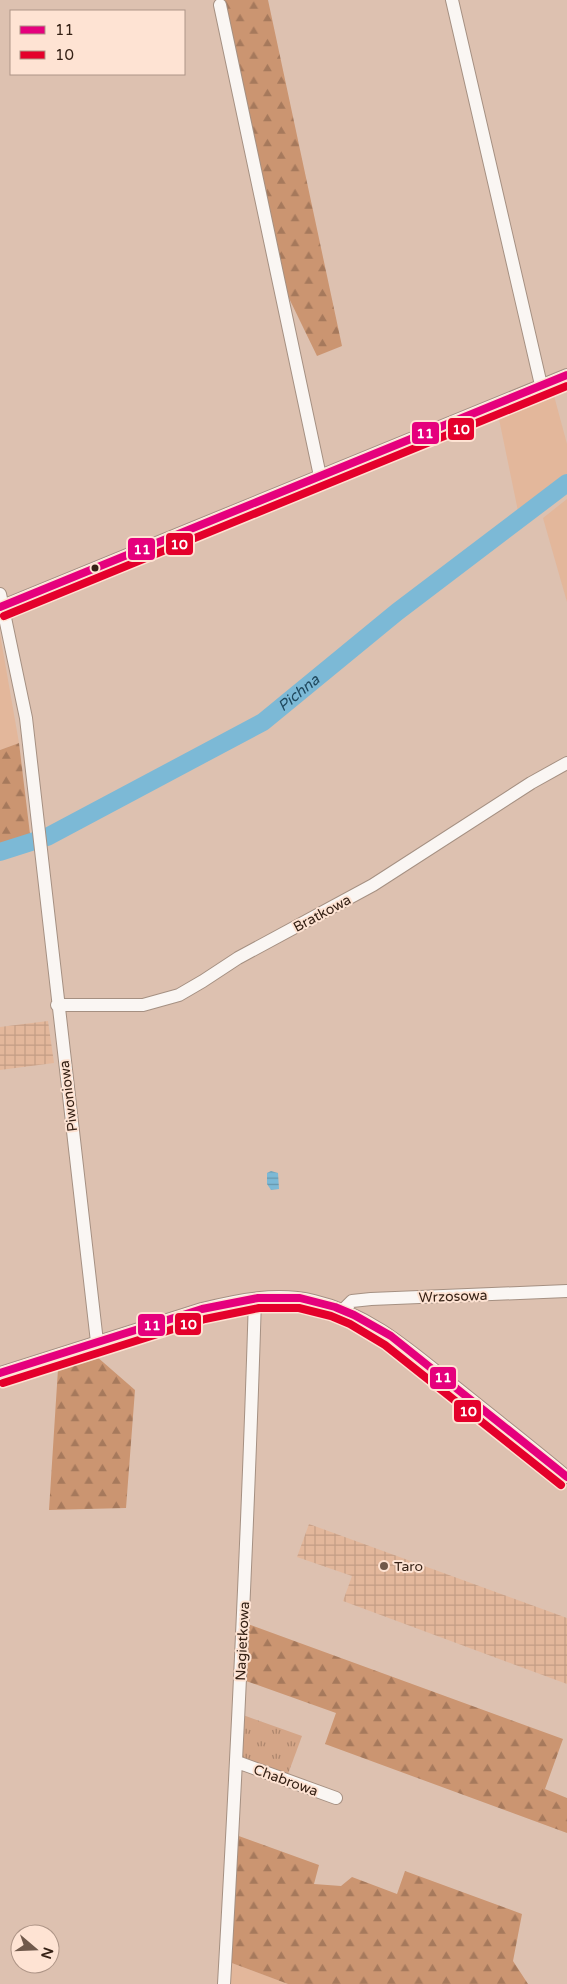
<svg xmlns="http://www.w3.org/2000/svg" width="567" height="1984" font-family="'Varela Round',sans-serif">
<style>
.built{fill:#e3b79b}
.industrial{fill:url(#industrial-grid)}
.grass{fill:url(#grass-tufts)}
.forest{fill:url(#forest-firs)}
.water{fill:url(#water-rules)}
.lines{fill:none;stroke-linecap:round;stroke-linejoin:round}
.river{stroke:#7cb9d6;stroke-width:18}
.minor-casing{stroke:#a59082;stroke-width:14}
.minor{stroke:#faf6f3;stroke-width:12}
.bus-1-casing{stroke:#fee3d3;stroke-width:11}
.bus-2-casing{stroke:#fee3d3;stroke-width:11}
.bus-1{stroke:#e5007d;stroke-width:8}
.bus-2{stroke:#e4002b;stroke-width:8}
.bus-dot{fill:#352115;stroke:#fee3d3;stroke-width:2}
.poi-dot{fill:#70594b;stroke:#fee3d3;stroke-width:2}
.labels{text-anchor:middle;stroke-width:4;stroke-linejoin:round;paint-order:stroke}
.street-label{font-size:14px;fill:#352115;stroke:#fee3d3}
.poi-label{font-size:14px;fill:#352115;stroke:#fee3d3;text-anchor:start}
.water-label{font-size:15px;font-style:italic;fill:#20495e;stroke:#fee3d3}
.line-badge{stroke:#fee3d3;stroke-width:2}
.badge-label{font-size:14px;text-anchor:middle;font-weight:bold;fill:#fff}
</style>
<defs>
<pattern id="industrial-grid" width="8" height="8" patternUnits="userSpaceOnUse" patternTransform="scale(1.25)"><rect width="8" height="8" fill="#e3b79b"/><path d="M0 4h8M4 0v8" fill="none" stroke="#c39d85"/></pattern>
<pattern id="grass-tufts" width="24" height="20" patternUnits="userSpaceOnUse" patternTransform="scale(1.25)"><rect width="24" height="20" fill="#d4a587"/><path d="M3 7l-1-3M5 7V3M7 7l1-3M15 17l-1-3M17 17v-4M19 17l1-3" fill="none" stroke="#ad866d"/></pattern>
<pattern id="forest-firs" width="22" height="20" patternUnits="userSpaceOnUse" patternTransform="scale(1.25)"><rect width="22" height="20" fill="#cb9571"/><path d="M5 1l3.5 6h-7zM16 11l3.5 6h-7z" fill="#a6795c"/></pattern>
<pattern id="water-rules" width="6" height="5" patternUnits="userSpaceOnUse" patternTransform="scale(1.25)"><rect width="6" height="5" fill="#7cb9d6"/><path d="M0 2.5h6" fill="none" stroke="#6696ac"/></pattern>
</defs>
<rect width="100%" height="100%" fill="#ddc1b0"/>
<path class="built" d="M553 392 567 444V480L519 516 498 414Z
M567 499V602L543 518Z
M0 634 19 743 0 750Z
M229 1962 288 1984H227Z"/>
<path class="industrial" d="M48 1021 54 1063 0 1070V1027Z
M309 1524 567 1618V1684L343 1601 352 1576 297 1557Z"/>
<path class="grass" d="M243 1715 302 1736 288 1774 240 1757Z"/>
<path class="forest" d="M223 0H268L342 346 317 356 286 292Z
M19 743 30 834 0 845V750Z
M96 1356 135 1390 126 1508 49 1510 58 1369Z
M248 1624 563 1739 545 1789 567 1798V1833L325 1744 336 1713 246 1681Z
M236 1835 319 1865 314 1884 341 1886 352 1877 397 1894 405 1871 522 1914 513 1961 528 1984H288L229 1962Z"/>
<path class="water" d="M271 1171 278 1173 279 1189 271 1190 267 1184V1173Z"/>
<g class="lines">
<path class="river" id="s1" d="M0 852 47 837 263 722 397 612 567 483"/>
<defs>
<path id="minor" d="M452 0 541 385
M220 5 320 476
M0 594 26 718 97 1342
M0 607 567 375
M57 1005H143L179 995 203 981 238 958 373 885 531 783 567 763
M343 1310 352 1301 371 1299 567 1291
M0 1373 202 1309C238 1300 277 1292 314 1301 371 1314 413 1353 458 1389 494 1418 531 1447 567 1477
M237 1762 336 1798
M224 1984C237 1756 248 1527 255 1299"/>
</defs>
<use href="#minor" class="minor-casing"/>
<use href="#minor" class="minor"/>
<defs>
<path id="bus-1" d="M0 607 567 375
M0 1373 202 1309 258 1298H300L335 1307 354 1315 391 1336 567 1477"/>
<path id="bus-2" d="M4 616 567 386
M3 1383 205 1319 259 1308H299L331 1316 350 1324 385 1345 561 1485"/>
</defs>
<use href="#bus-1" class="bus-1-casing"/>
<use href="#bus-2" class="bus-2-casing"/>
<use href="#bus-1" class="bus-1"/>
<use href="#bus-2" class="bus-2"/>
</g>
<circle class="bus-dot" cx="95" cy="568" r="4.5"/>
<circle class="poi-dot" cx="384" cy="1566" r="5"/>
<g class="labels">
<g class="street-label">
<text transform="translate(322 913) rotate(-28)" y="5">Bratkowa</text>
<text transform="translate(68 1096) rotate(-97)" y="5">Piwoniowa</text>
<text transform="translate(453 1296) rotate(-2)" y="5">Wrzosowa</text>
<text transform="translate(242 1641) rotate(-87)" y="5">Nagietkowa</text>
<text transform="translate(286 1780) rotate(20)" y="5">Chabrowa</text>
</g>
<g class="poi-label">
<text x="394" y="1571">Taro</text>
</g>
<g class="water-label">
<text dy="5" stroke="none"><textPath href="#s1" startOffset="340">Pichna</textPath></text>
</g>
</g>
<g class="line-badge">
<rect x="447" y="417" width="28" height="24" rx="5" fill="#e4002b"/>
<rect x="411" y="421" width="29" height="24" rx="5" fill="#e5007d"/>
<rect x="165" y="532" width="29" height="24" rx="5" fill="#e4002b"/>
<rect x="127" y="537" width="29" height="24" rx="5" fill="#e5007d"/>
<rect x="174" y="1312" width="28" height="24" rx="5" fill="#e4002b"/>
<rect x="137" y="1313" width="29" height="24" rx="5" fill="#e5007d"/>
<rect x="429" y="1366" width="28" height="24" rx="5" fill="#e5007d"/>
<rect x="453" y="1399" width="29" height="24" rx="5" fill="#e4002b"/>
</g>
<g class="badge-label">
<text x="461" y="434">10</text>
<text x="425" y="438">11</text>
<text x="179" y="549">10</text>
<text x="142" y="554">11</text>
<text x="188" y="1329">10</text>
<text x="152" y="1330">11</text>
<text x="443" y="1382">11</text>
<text x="468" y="1416">10</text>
</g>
<rect x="10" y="10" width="175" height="65" fill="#fee3d3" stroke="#ae9587"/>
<rect x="20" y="26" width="25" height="8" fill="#e5007d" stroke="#ae9587"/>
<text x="55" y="35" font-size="15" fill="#352115">11</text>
<rect x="20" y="51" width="25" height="8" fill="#e4002b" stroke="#ae9587"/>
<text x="55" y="60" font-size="15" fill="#352115">10</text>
<g transform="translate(35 1949) rotate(109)"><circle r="24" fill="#fee3d3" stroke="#ae9587"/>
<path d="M0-4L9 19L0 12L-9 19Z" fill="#70594b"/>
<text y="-8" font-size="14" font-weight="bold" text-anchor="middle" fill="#352115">N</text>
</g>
</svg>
